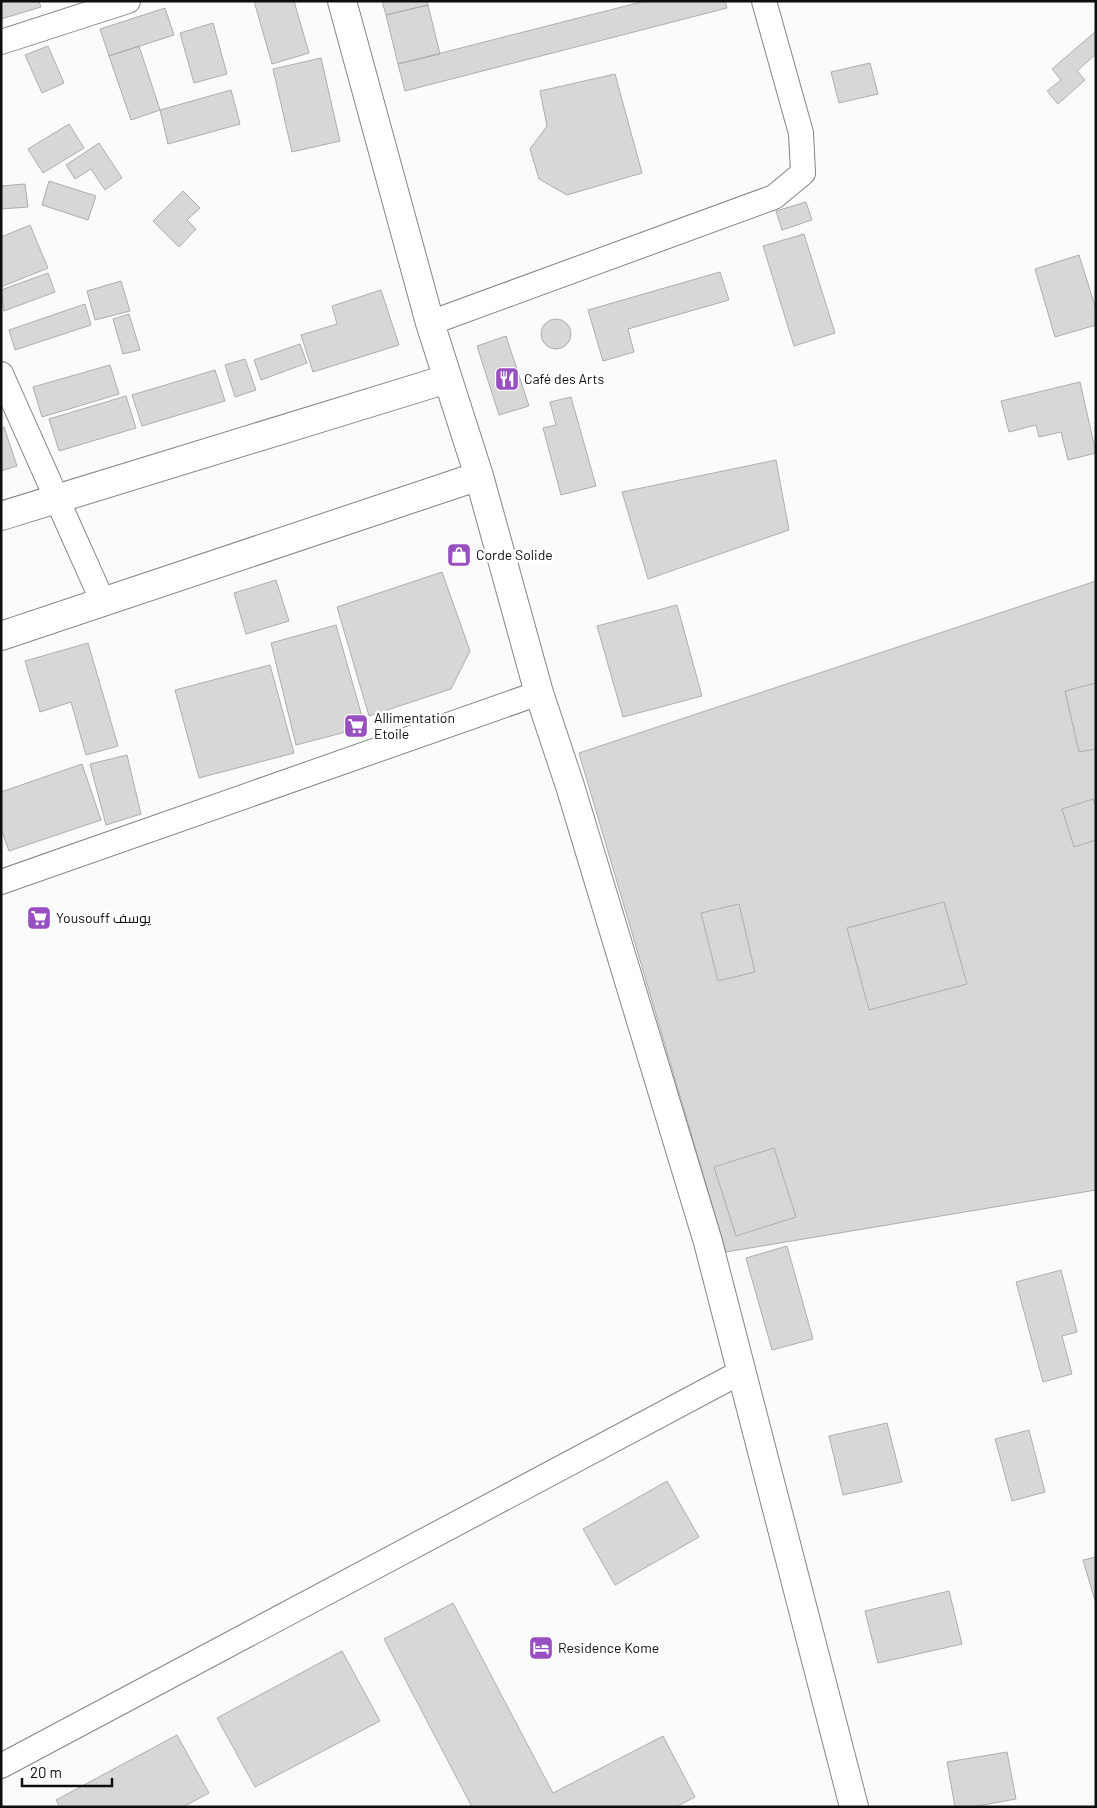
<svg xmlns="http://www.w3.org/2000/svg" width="1097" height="1808" font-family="Barlow,Cairo,sans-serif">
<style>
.building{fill:#d5d8d5;stroke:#adafac}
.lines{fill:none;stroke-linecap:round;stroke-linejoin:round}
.street-casing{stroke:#848684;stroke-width:26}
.secondary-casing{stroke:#848684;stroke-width:30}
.street{stroke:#fff;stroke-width:24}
.secondary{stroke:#fff;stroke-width:28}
.labels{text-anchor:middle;stroke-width:5;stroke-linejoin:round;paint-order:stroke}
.poi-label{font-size:14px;fill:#0d0e0d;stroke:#fff;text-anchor:start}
</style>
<rect width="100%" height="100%" fill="#fafcf9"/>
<path class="building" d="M1 1H39L41 7 1 19Z
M254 1H294L309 53 272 64Z
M382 1H427L428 5 386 15Z
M645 1H725L727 8 405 91 398 64Z
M428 5 440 54 398 64 386 15Z
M165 8 174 35 109 56 100 29Z
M213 23 227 74 194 83 180 33Z
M1096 31V54L1077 71 1085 80 1058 104 1047 91 1061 80 1052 69Z
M48 46 64 83 42 93 25 55Z
M139 46 160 110 131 120 109 56Z
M321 58 340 141 292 152 273 69Z
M870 63 878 94 839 103 831 72Z
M615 74 642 173 567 195 539 179 530 149 547 126 540 91Z
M231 90 240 124 168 144 160 110Z
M69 124 84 148 43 173 28 149Z
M99 143 122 178 105 190 91 169 75 179 66 165Z
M49 181 96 196 88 220 42 205Z
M25 184 28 207 1 209V186Z
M183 191 200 208 187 220 196 229 179 247 153 221Z
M806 202 812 220 782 230 776 211Z
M30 225 48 268 1 287V237Z
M804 234 835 333 794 346 763 246Z
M1079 255 1096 309V325L1055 337 1035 269Z
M720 272 729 300 628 329 634 352 603 361 588 310Z
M48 273 55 292 4 311 1 290Z
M121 281 130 311 95 320 87 291Z
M381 290 399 345 313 372 301 335 337 324 332 306Z
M85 304 91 325 15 350 9 330Z
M129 314 140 350 123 354 113 319Z
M541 334a15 15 0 1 1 30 0a15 15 0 1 1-30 0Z
M506 336 529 406 499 415 477 346Z
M300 344 307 363 261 380 254 360Z
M245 359 256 390 235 397 225 365Z
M110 365 119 394 42 417 33 387Z
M215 370 225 401 142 426 132 395Z
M1080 382 1096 453 1068 460 1061 432 1039 437 1036 425 1009 432 1001 401Z
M126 396 136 428 59 451 49 419Z
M571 397 596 486 561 495 543 428 556 425 550 402Z
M1 427H4L17 466 1 471Z
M776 460 789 530 648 579 622 492Z
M442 572 470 651 451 689 369 716 337 607Z
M276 580 289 621 246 634 234 593Z
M1096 581V1190L726 1252 579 753Z
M677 605 702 696 623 717 597 626Z
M336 625 365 727 296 745 271 643Z
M88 643 118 746 86 755 71 702 40 712 25 661Z
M270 665 294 753 199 778 175 690Z
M1096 683V749L1079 752 1065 691Z
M127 755 141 814 106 825 90 764Z
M82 764 101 820 9 851 1 829V792Z
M1093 799 1096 807V840L1074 847 1062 809Z
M944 902 967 984 869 1010 847 928Z
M739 904 755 972 718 981 701 913Z
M774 1148 796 1217 736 1236 714 1167Z
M787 1246 813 1339 772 1350 746 1258Z
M1061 1270 1077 1332 1062 1336 1072 1374 1043 1382 1016 1282Z
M887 1423 902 1482 843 1495 829 1436Z
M1029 1430 1045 1492 1012 1501 995 1439Z
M667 1481 699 1537 615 1585 583 1529Z
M1096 1557V1604L1083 1560Z
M949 1591 962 1644 878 1663 865 1611Z
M453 1603 553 1793 663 1736 695 1797 676 1807H472L384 1639Z
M342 1651 380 1721 255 1787 217 1718Z
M177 1735 209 1793 183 1807H60L56 1800Z
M1007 1752 1016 1799 972 1807H955L947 1762Z"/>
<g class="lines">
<defs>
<path id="street" d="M1 42 128 1
M430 323 774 197 803 173 801 133 764 1
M1 374 103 602
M1 882 539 693
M1 1766 741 1372"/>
<path id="secondary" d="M342 1 430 323 479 476 539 693 570 786 708 1242 854 1807
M1 516 447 379
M1 636 479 476"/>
</defs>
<use href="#street" class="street-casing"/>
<use href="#secondary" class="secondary-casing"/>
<use href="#street" class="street"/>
<use href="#secondary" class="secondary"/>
</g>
<defs>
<symbol id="restaurant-square" viewBox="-11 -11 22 22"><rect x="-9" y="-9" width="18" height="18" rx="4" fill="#984fc2" stroke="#fff"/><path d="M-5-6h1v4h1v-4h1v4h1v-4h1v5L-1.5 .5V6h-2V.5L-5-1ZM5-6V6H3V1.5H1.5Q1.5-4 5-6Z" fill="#fff"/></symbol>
<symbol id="shop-square" viewBox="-11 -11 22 22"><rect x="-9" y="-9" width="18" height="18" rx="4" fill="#984fc2" stroke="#fff"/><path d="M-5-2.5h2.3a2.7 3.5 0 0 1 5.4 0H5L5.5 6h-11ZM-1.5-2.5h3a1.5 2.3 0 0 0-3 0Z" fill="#fff"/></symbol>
<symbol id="supermarket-square" viewBox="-11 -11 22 22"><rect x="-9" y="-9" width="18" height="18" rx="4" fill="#984fc2" stroke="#fff"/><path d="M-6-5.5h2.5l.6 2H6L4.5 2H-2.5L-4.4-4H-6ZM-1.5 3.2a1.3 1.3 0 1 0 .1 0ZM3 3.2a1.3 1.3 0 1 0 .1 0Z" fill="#fff"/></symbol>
<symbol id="hotel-square" viewBox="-11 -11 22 22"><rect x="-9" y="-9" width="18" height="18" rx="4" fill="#984fc2" stroke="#fff"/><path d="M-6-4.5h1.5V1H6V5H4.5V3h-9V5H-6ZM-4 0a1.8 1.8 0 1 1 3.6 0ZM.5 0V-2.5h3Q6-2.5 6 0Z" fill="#fff"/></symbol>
</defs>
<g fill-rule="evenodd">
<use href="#restaurant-square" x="493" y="365" width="28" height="28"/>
<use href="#shop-square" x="445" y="541" width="28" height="28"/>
<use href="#supermarket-square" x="342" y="712" width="28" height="28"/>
<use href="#supermarket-square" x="25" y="904" width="28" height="28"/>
<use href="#hotel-square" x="527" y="1634" width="28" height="28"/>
</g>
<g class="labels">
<g class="poi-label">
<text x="524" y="384">Café des Arts</text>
<text x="476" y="560">Corde Solide</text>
<text x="374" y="723">Allimentation<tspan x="374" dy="16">Etoile</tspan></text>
<text x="56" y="923">Yousouff يوسف</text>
<text x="558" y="1653">Residence Kome</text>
</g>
</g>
<rect width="1097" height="1808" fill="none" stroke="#0d0e0d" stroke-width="5"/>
<path d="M22 1778v8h90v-8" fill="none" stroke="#0d0e0d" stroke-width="2.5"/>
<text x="30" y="1778" font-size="15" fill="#0d0e0d" stroke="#ffffff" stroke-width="4" paint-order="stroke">20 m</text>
</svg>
